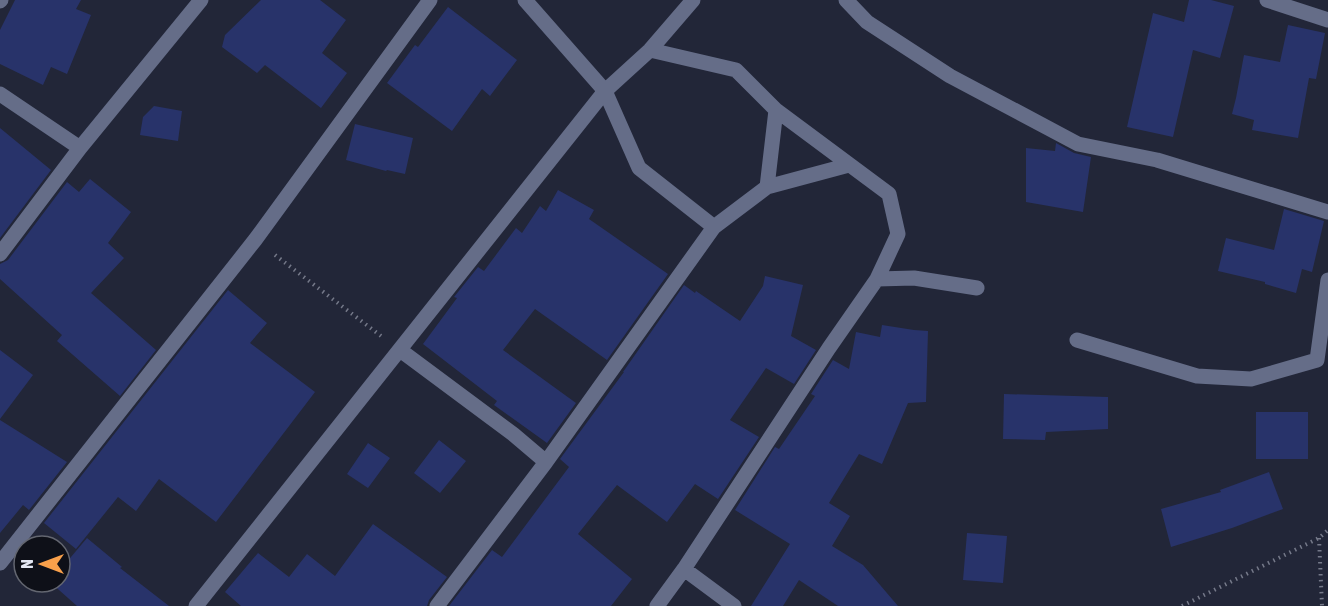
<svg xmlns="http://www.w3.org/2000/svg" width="1328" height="606" font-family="'Asap Condensed',sans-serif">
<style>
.building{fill:#28336a}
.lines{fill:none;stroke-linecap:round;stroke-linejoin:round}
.path{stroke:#757989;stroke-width:4;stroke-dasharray:1.5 4.5;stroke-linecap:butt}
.minor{stroke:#656d88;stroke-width:15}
</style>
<rect width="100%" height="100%" fill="#222638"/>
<path class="building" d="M15 0H81L76 9 91 15 67 74 51 67 43 85 0 64V30Z
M261 0H320L346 20 322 53 347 73 321 108 265 65 257 73 222 47 225 35Z
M1189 0H1211L1234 6 1220 58 1193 50 1173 137 1127 127 1153 13 1184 22Z
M448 7 517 60 490 96 482 89 452 131 387 83 415 45 418 47Z
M1288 25 1325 33 1316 79 1309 78 1298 138 1252 130 1254 120 1232 114 1236 98 1244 55 1280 62Z
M154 106 182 111 178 141 140 135 143 117Z
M355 124 413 138 405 174 387 170 386 171 346 160Z
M0 128 51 170 0 238Z
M1056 143 1074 153 1091 157 1083 212 1026 202V148L1055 151Z
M90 179 131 212 108 243 124 258 91 293 156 350 120 396 57 341 62 335 0 279V264L8 260 67 182 79 192Z
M558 190 594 210 589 219 668 274 607 360 535 309 503 350 576 403 547 443 494 405 497 401 423 344 457 298 454 297 478 267 484 271 516 228 522 233 540 206 546 211Z
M1284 209 1324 221 1312 272 1302 269 1296 293 1265 284V282L1218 271 1226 238 1274 250Z
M765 276 803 285 791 336 816 350 794 384 766 368 730 420 759 437 718 499 695 484 667 522 617 485 578 534 632 579 611 606H449L492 550 502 557 569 467 560 459 624 372H623L684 285 695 293 696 291 740 321 763 286Z
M228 290 267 323 250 343 315 392 216 522 159 479 136 511 118 497 76 549 44 523Z
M882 325 914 330 928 331 926 402 908 403 882 464 859 454 829 503 850 516 832 546 863 565 898 606H838L799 580 783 606H751L790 544 735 510 775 447 779 449 815 396 811 394 833 360 849 369 856 332 880 337Z
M0 350 33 375 0 419Z
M1004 394 1108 397V429L1046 432 1045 440 1003 439Z
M1256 412H1308V459H1256Z
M0 420 67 462 29 510 23 505 0 533Z
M439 440 466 461 440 493 414 473Z
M368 443 390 458 368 488 347 474Z
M1269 472 1283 509 1232 528 1171 547 1161 509 1221 492 1220 490Z
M373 524 447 577 429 600 427 606H241L225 592 258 553 289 577 307 554 335 576Z
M967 533 1007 536 1003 583 963 580Z
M87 538 122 567 120 568 169 606H77L50 582H60V570Z"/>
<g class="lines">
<path class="path" d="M275 255 381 336
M1319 538 1322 606
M1182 606 1319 538 1328 530"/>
<path class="minor" d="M525 0 605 91 639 168 714 227
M846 0 867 22 950 76 1078 144 1157 160 1328 212
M1267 0 1328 20
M0 1 1 0
M650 50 736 70 776 110 889 194 898 234 877 279 829 348 684 569 657 606
M0 94 80 148
M767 187 776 110
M0 254 80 148 201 0
M877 279 914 278 977 288
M1077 340 1197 376 1251 379 1317 360 1328 280
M400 350 513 434 546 462
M0 563 255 240 430 0
M684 569 734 606
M196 606 605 91 650 50 693 0
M437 606 546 462 714 227 767 187 849 165"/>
</g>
<g transform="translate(42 564) rotate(270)"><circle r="28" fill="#0e1018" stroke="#636670" stroke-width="1.5"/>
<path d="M0-4.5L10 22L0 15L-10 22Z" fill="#f8a04b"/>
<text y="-9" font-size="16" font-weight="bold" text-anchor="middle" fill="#e3e7f3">N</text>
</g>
</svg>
